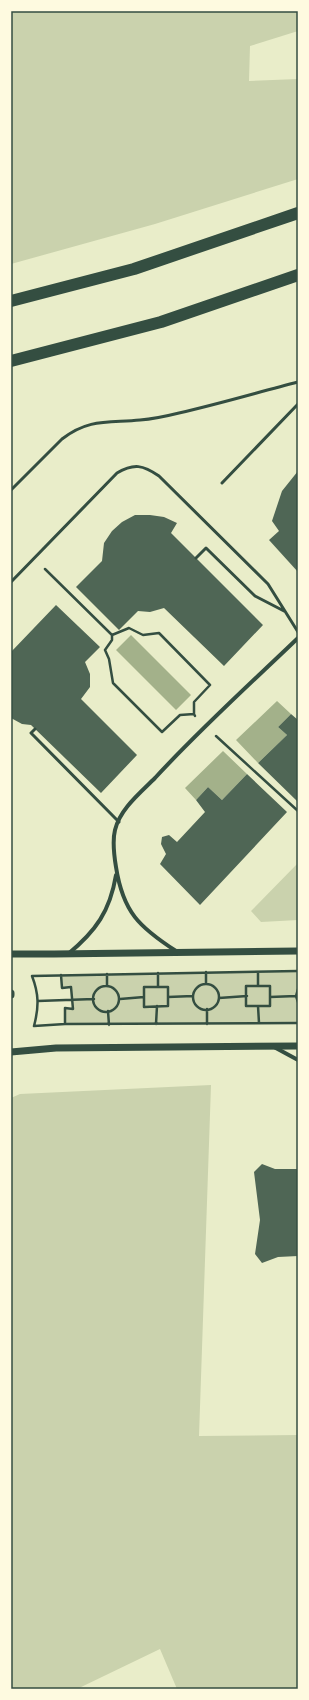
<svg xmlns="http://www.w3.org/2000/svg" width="309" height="1700" font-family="Arial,sans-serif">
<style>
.green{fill:#cad2ad}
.water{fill:#a3b18a}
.building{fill:#4f6655}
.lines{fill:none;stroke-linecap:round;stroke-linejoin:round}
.path{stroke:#344e41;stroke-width:2.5}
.service{stroke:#344e41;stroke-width:3}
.minor{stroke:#344e41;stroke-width:4}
.tertiary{stroke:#344e41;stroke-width:7}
.motorway{stroke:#344e41;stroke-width:12}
.neatline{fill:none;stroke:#344e41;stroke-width:1.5}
</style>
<rect width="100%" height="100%" fill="#e9edc9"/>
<path class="green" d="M11 11H298V31L250 46 249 81 298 79V179L155 224 11 264Z
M298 863V920L261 922 251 911Z
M298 971V1023L65 1024V1008L72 1009 71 988H62L61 975Z
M211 1085 199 1436 298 1435V1689H177L160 1649 77 1689H11V1098L20 1094Z"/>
<path class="water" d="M131 635 191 695 176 710 116 650Z
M277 701 291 714 278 727 287 735 258 763 236 740Z
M223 751 247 774 222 800 208 787 196 800 185 788Z"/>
<path class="building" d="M298 471V572L269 540 279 531 272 521 282 491Z
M135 515H150L164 517 177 523 171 533 263 625 224 666 164 608 150 612 138 611 119 630 76 587 102 561 104 543 112 531 122 522Z
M56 605 100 647 85 662 90 674V687L81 699 137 755 101 793 31 725 22 724 11 718V652Z
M291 714 298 720V802L258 763 287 735 278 727Z
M247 774 287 812 200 905 160 864 166 854 161 844 162 837 169 835 177 842 205 812 196 800 208 787 222 800Z
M262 1164 275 1169H298V1256L278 1257 262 1263 255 1254 260 1220 254 1172Z"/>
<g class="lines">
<path class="path" d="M45 569 112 635V640L105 650 109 659 113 683 162 732 180 715 194 714 195 716
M112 635 129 628 143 635 159 633 210 685 194 702V714
M216 736 298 811
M298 971 32 976C39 994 39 1007 34 1026L65 1024 298 1023
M61 975 62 988 71 987 73 1009 65 1008V1024
M206 984V972
M193 997a13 13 0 1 1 26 0a13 13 0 1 1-26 0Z
M107 985V974
M246 986H270V1006H246Z
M258 986V972
M93 999a13 13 0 1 1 26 0a13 13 0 1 1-26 0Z
M144 987H168V1006L144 1007Z
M158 987V973
M298 989 296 996 298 1002
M168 997 193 996
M270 997 296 996
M219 998 247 996
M120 999 144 997
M38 1001 94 999
M258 1006 259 1023
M207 1009V1024
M108 1011 109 1025
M156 1024 157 1006"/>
<path class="service" d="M222 483 298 404
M11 490 62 439C89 418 109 423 140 420 153 419 167 416 179 413 219 404 259 392 298 382
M196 558 206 548 255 596 284 611
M11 582 117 473C134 463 143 465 159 476L268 584 298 632
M35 729 31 733 119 822"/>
<path class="minor" d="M176 951C139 927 123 912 116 867 114 855 112 842 115 830 120 809 140 793 155 778 200 729 250 684 298 638
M68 954C96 931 110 911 116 875
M274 1047 298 1060"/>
<path class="tertiary" d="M11 954H54L298 951
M11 993V995
M11 1052 56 1048 298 1046"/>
<path class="motorway" d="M11 301 134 269 298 213
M11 361 161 322 298 275"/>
</g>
<rect width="309" height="1700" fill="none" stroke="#fefae0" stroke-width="24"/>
<rect x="12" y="12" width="285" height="1676" class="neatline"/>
</svg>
